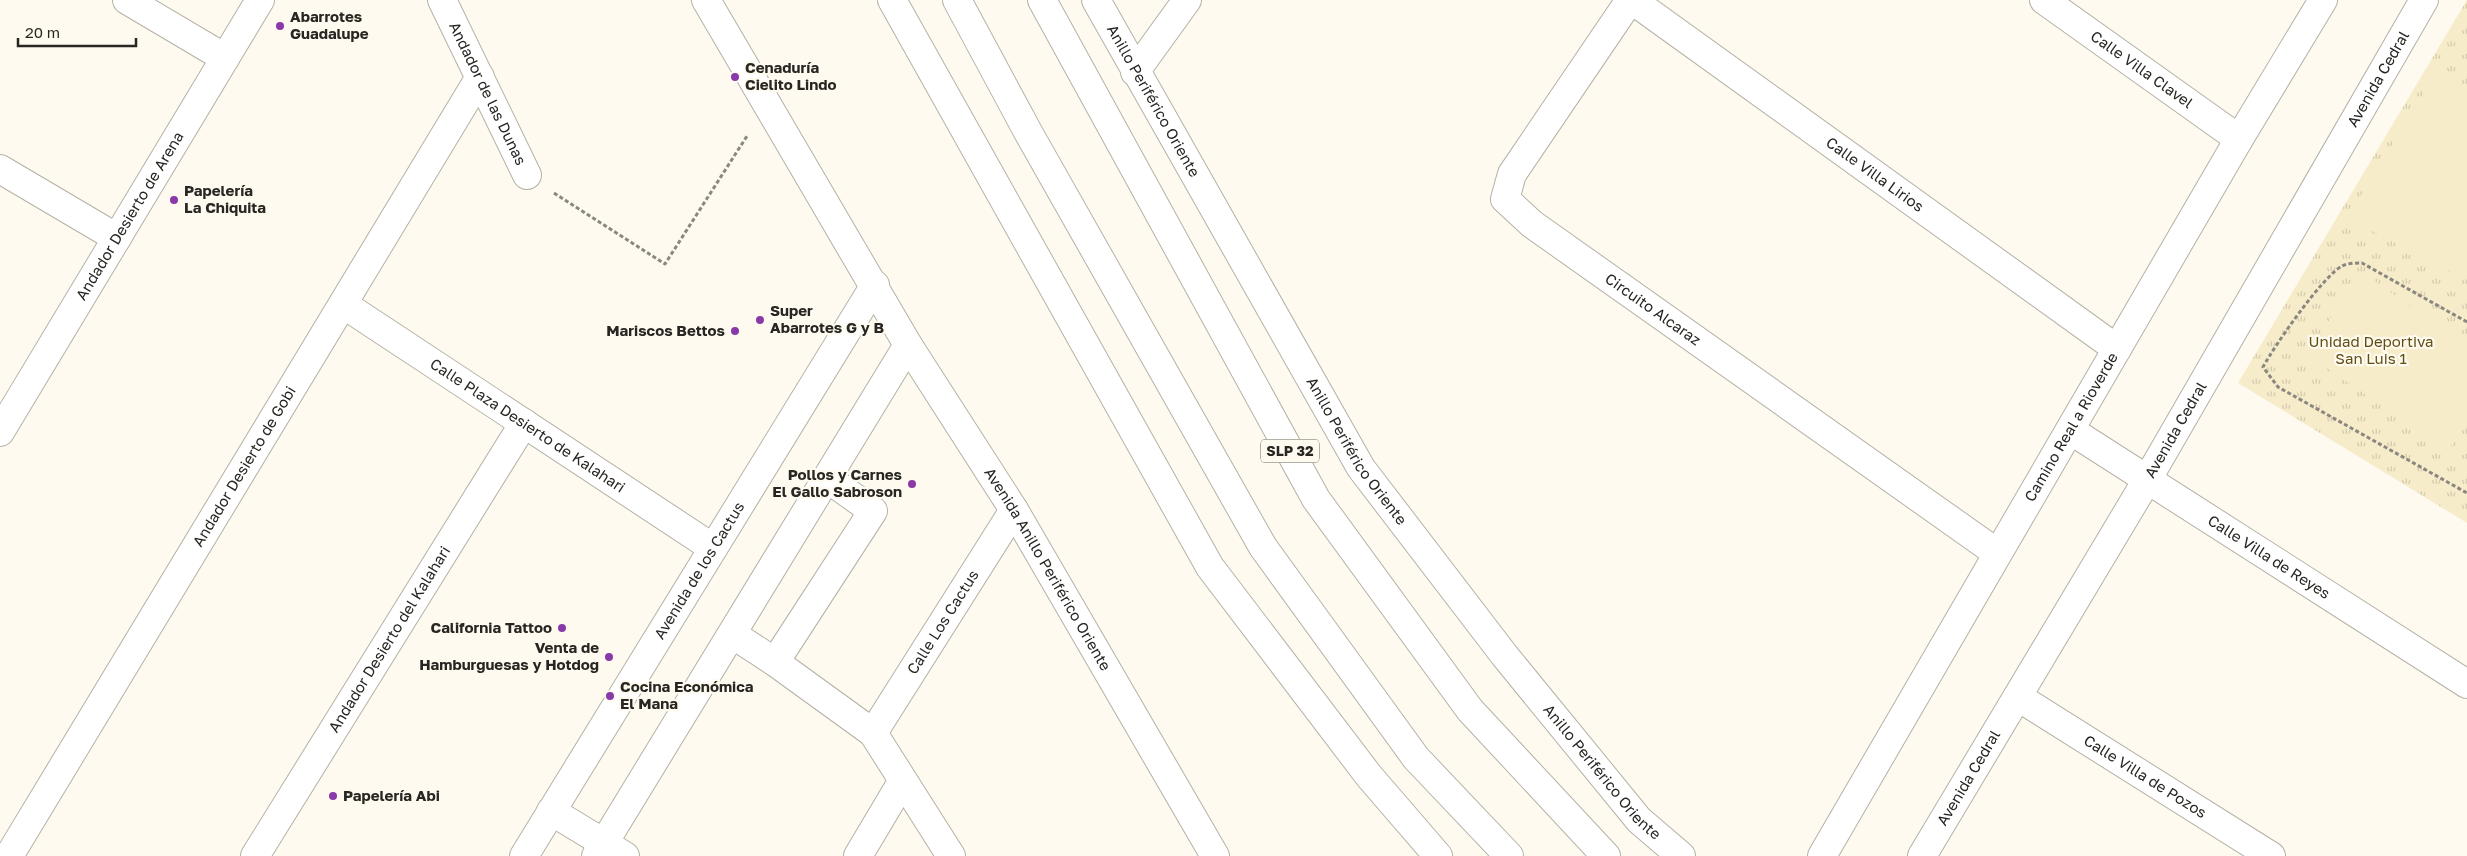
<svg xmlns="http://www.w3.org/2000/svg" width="2467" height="856" font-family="'Golos Text',sans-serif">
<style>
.park{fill:url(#park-tufts)}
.pitch{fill:#f7ecc9}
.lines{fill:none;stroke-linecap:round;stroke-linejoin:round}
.minor-casing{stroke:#b4b1a7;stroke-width:30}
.major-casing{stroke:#b4b1a7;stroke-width:30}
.highway-casing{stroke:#b4b1a7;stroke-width:30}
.path{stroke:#8a8780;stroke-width:3;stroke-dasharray:4 2.5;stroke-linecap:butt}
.minor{stroke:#fff;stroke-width:28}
.major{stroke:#fff;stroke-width:28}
.highway{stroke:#fff;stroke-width:28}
.poi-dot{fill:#8939a8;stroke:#fefaef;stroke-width:2}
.labels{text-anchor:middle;stroke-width:4.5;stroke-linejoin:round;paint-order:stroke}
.shield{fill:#fefaef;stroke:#686660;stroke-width:1}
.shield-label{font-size:14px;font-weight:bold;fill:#282622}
.poi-label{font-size:15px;font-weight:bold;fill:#282622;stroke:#fefaef;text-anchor:start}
.street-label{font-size:15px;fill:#282622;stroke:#fefaef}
.park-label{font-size:15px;fill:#604f15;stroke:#fefaef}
</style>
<defs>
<pattern id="park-tufts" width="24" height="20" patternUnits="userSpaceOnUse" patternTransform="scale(1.25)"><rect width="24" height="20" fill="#f7ecc9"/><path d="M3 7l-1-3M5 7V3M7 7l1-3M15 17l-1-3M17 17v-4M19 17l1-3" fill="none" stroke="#d4caac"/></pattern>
</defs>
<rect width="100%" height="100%" fill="#fefaef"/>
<path class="park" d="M2467 0V523L2238 383Z"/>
<path class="pitch" d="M2436 74 2467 92V280L2347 218Z
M2362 272 2467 346V423L2448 450 2306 354Z"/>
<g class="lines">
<defs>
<g id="minor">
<path d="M127 0 225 58"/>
<path id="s1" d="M442 0 527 175"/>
<path id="s2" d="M706 0 908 345 1014 510 1215 856"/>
<path id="s3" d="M1630 0 1512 174 1505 199 1532 224 1997 553"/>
<path id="s4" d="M1632 0 2117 349"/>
<path id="s5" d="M2044 0 2239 139"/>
<path d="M1135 72 1187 0"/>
<path d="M0 169 117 238"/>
<path id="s6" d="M343 304 713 548"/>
<path id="s7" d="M2070 430 2467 684"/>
<path id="s8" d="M0 432 260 0"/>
<path d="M732 634 775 662 873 511 827 478"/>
<path d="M775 662 873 733 951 856"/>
<path id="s9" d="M2018 697 2271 856"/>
<path id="s10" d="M873 733 1014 510"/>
<path d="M551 811 625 856"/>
<path id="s11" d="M9 856 480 77"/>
<path id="s12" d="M255 856 524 423"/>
<path id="s13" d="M524 856 875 285"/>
<path d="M596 856 908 345"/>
<path d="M858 856 902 782"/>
<path id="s14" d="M1822 856 2239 139 2323 0"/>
<path id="s15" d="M1922 856 2147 480 2424 0"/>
</g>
<g id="major">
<path d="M892 0 1210 567 1369 776 1438 856"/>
<path id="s16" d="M1096 0 1361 468 1505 656 1639 820 1681 856"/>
</g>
<path id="highway" d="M957 0 1028 132 1263 547 1416 758 1509 856
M1042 0 1316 499 1470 710 1606 856"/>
</defs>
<use href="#minor" class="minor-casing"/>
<use href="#major" class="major-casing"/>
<use href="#highway" class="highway-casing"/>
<path class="path" d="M554 193 665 264 747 136
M2467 322 2362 263C2356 263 2348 263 2342 266 2322 277 2275 345 2263 367L2278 387 2467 493"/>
<use href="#minor" class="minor"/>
<use href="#major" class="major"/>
<use href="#highway" class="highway"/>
</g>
<g class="poi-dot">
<circle cx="280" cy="26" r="5"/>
<circle cx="735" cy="77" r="5"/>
<circle cx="174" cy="200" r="5"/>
<circle cx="760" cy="320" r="5"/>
<circle cx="735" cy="331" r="5"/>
<circle cx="912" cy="484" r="5"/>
<circle cx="562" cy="628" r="5"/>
<circle cx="609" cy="657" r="5"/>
<circle cx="610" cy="696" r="5"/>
<circle cx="333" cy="796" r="5"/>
</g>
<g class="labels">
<rect class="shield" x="1261" y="439.5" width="58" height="23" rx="4"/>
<g class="shield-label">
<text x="1290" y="456">SLP 32</text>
</g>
<g class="poi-label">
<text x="290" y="22">Abarrotes<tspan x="290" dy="17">Guadalupe</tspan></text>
<text x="745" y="73">Cenaduría<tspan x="745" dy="17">Cielito Lindo</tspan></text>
<text x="184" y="196">Papelería<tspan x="184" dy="17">La Chiquita</tspan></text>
<text x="770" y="316">Super<tspan x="770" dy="17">Abarrotes G y B</tspan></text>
<text x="725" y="336" text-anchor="end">Mariscos Bettos</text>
<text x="902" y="480" text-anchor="end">Pollos y Carnes<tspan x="902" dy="17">El Gallo Sabroson</tspan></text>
<text x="552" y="633" text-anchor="end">California Tattoo</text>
<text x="599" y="653" text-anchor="end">Venta de<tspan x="599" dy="17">Hamburguesas y Hotdog</tspan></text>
<text x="620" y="692">Cocina Económica<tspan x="620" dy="17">El Mana</tspan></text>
<text x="343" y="801">Papelería Abi</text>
</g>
<g class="street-label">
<text dy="5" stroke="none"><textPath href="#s5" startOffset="120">Calle Villa Clavel</textPath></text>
<text dy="5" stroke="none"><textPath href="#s15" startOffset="901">Avenida Cedral</textPath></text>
<text dy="5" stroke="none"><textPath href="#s1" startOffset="104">Andador de las Dunas</textPath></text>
<text dy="5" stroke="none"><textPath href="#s16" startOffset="116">Anillo Periférico Oriente</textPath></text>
<text dy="5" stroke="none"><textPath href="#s4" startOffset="299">Calle Villa Lirios</textPath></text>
<text dy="5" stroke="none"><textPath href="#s8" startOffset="252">Andador Desierto de Arena</textPath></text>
<text dy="5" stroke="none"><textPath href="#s3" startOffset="421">Circuito Alcaraz</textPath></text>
<text dy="5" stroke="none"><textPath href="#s6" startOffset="221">Calle Plaza Desierto de Kalahari</textPath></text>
<text dy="5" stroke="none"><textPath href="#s14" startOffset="496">Camino Real a Rioverde</textPath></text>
<text dy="5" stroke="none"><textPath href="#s15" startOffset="496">Avenida Cedral</textPath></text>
<text dy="5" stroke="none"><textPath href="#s16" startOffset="521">Anillo Periférico Oriente</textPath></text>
<text dy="5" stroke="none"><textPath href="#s11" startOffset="455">Andador Desierto de Gobi</textPath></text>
<text dy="5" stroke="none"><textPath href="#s7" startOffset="236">Calle Villa de Reyes</textPath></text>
<text dy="5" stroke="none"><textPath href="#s2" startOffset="664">Avenida Anillo Periférico Oriente</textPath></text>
<text dy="5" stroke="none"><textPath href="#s13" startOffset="335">Avenida de los Cactus</textPath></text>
<text dy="5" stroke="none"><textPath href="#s10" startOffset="131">Calle Los Cactus</textPath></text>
<text dy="5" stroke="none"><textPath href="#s12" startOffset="255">Andador Desierto del Kalahari</textPath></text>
<text dy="5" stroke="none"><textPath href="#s16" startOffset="926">Anillo Periférico Oriente</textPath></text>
<text dy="5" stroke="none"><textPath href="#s9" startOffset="150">Calle Villa de Pozos</textPath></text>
<text dy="5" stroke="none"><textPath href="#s15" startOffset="91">Avenida Cedral</textPath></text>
</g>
<g class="park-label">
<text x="2371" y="347">Unidad Deportiva<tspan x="2371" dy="17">San Luis 1</tspan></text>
</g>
</g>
<path d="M18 38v8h118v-8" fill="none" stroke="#282622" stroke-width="2.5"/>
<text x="25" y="38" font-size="15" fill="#282622" stroke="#fefaef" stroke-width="4" paint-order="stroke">20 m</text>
</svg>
